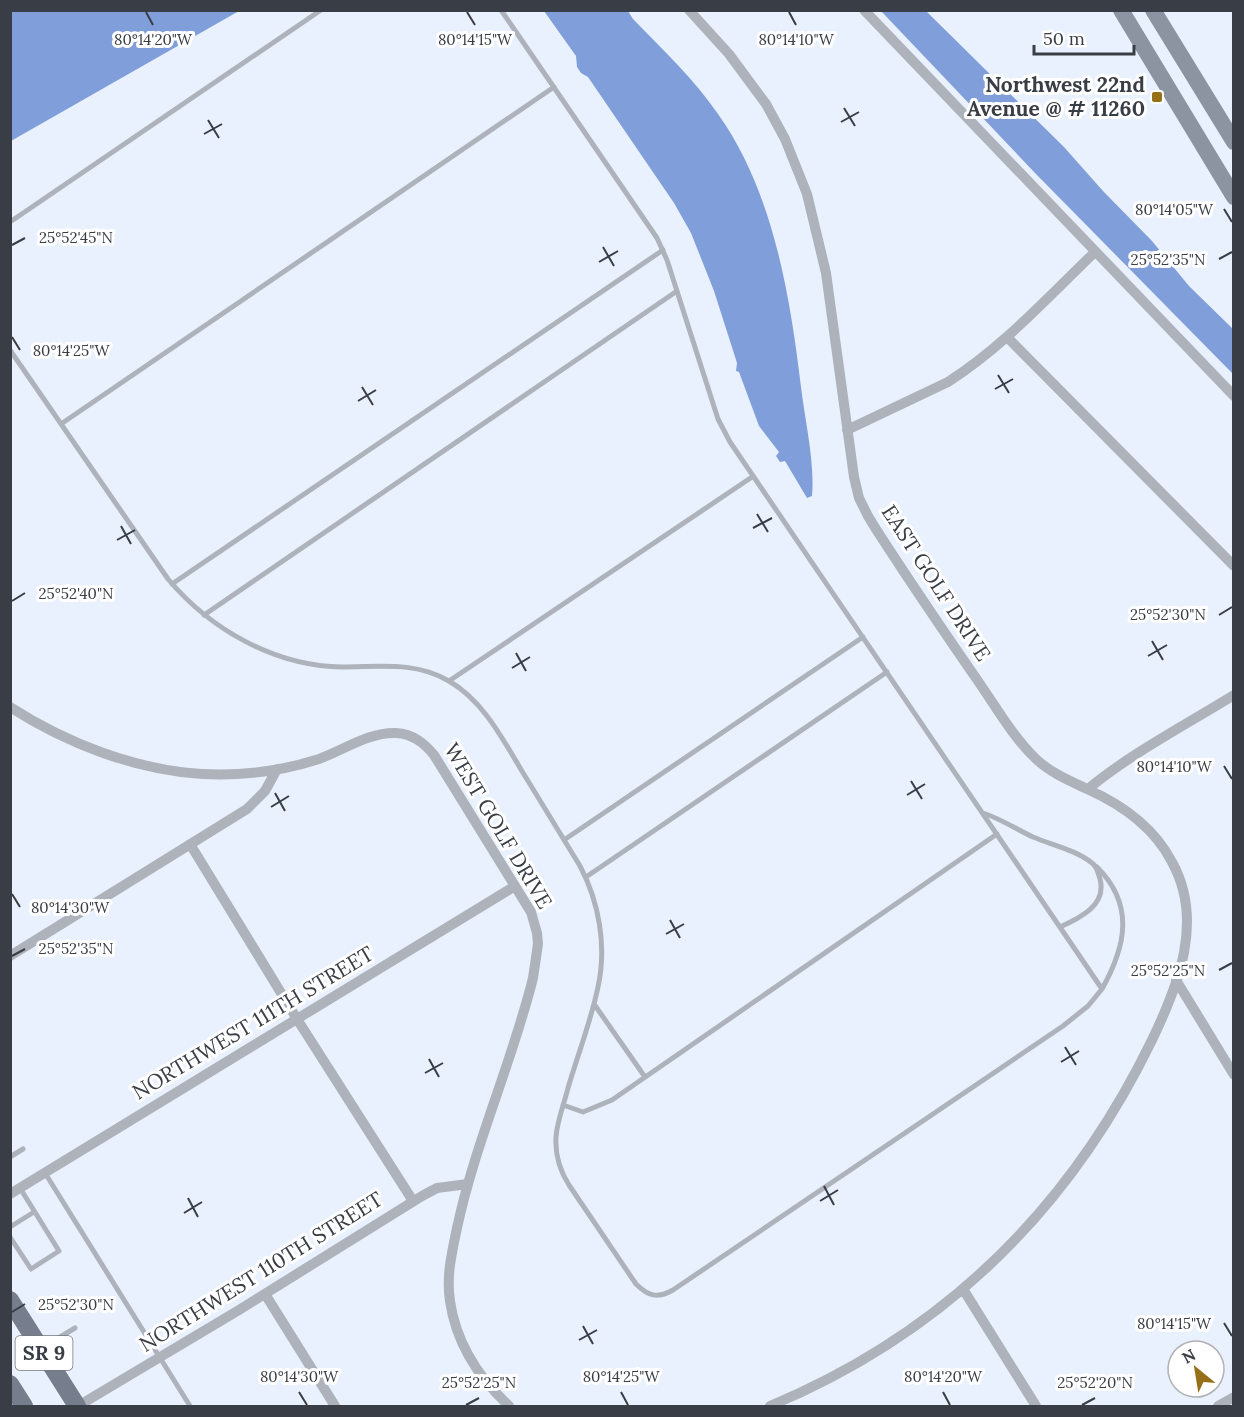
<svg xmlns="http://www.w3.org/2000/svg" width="1244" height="1417" font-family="Lora,serif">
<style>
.water{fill:#809fda}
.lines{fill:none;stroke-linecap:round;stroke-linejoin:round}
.lane{stroke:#aeb3bb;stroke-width:5}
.street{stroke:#aeb3bb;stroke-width:10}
.secondary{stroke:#8d94a1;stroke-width:16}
.primary{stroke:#767e8e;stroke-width:18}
.ticks{fill:none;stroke:#393d45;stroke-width:2}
.poi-dot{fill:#957019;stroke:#fff;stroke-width:2}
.labels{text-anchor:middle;stroke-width:6;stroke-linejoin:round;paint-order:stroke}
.shield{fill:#fff;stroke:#74777d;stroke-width:1.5}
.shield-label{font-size:20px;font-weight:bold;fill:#393d45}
.poi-label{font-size:21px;font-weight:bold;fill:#393d45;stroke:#fff;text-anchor:end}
.street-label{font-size:21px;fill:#393d45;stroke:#fff}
.ticks-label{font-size:15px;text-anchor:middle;fill:#393d45;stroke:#fff;stroke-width:6;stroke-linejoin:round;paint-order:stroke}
</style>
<rect width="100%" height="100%" fill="#eaf1fe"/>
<path class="water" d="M11 10H239V11L11 141Z
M544 11H628L633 19C663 50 694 79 718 114 773 191 790 295 801 387 805 421 815 462 812 496L807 498 785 461 780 462 776 456 779 452 759 426 739 372 736 371 737 363 714 291 691 233 674 203 588 77 581 73 577 67 576 56Z
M881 11H926L1064 147 1103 191 1152 241 1189 286 1233 329V374L1035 173Z"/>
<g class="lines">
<path class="lane" d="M10 222 321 10
M10 350 168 579C210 629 274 666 342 667 379 667 415 661 449 681 485 702 504 742 525 776 543 806 562 836 580 866 599 902 607 946 598 987 591 1021 578 1054 568 1088 564 1104 557 1121 556 1137 555 1154 560 1171 569 1185L636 1284C648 1296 657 1299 673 1290L1063 1026 1088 1006 1102 989 730 442 718 419 667 260 657 238 501 10
M61 424 554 87
M172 584 663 250
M204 615 677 291
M449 681 752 477
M983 813C1001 819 1016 829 1033 837 1052 845 1076 850 1092 863 1097 866 1098 873 1100 879 1107 905 1080 918 1060 927
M564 840 863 637
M1097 867C1135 905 1126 946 1102 989
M586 877 887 672
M594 1004 645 1077
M563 1105 583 1112 612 1100 997 834
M10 1157 23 1149
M45 1173 190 1406
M10 1227 34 1212
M10 1237 31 1269 59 1251 20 1188
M42 1348 75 1328"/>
<path class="street" d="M689 10 729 54 766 104 785 139 807 194 826 273 854 477 859 498 868 516C879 535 892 553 904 572 928 608 953 645 978 681 996 707 1013 737 1036 759 1051 773 1068 780 1087 789 1123 805 1154 827 1172 862 1204 920 1179 984 1152 1040 1070 1209 945 1333 770 1406
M864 10 1234 396
M1007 337 1234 566
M847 430 948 382C1003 347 1048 297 1095 252
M10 707C66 743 135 770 202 774 241 776 282 771 319 759 344 750 369 732 396 733 413 734 424 743 434 755L531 912 537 933 538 944 533 978C512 1063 475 1143 457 1228 452 1252 446 1276 450 1301 456 1343 478 1377 509 1406
M1088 789C1130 754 1187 724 1234 695
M190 844 297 1019 413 1201
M10 956 247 809 265 791 277 769
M1176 980 1234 1075
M10 1194 515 886
M963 1289 1036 1406
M265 1294 335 1406
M78 1406 239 1310 422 1196 437 1188 468 1184
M1218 1406 1234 1397"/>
<path class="secondary" d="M1121 10 1234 197
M1153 10 1234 142"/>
<path class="primary" d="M10 1300 77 1406
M10 1384 24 1406"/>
</g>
<path class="ticks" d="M146 12 153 25M467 12 475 25M789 12 796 25M844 108 855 126M208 120 219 138M841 122 859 112M204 134 222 124M1224 209 1232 222M12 245 25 238M603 247 614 266M1219 259 1232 252M599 262 618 251M12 337 20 350M998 375 1009 393M362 387 373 405M995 389 1013 379M358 401 376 390M757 514 768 532M121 526 131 544M753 528 772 518M117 540 135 530M12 601 25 593M1219 615 1232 607M1152 641 1163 660M516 653 526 671M1148 656 1167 645M512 668 530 657M1224 766 1232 779M911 781 922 799M275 793 285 811M907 795 925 784M271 807 289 796M12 894 20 907M670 920 680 938M666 934 684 924M12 956 25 949M1219 970 1232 963M1065 1047 1076 1065M429 1059 439 1077M1061 1062 1079 1051M425 1073 443 1063M824 1186 834 1205M188 1198 198 1217M820 1201 838 1190M184 1213 202 1202M12 1312 25 1304M1224 1323 1232 1336M583 1326 593 1344M579 1340 597 1330M299 1392 307 1405M621 1392 628 1405M943 1392 950 1405M466 1405 479 1398M1082 1405 1095 1398"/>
<rect class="poi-dot" x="1151" y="91" width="12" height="12" rx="3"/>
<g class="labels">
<rect class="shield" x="15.5" y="1336" width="57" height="34" rx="4.5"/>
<g class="shield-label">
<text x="44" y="1360">SR 9</text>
</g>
<g class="poi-label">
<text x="1145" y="92">Northwest 22nd<tspan x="1145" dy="24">Avenue @ # 11260</tspan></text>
</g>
<g class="street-label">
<text transform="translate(936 583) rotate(57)" y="7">EAST GOLF DRIVE</text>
<text transform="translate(498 826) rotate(59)" y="7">WEST GOLF DRIVE</text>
<text transform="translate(253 1023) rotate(-31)" y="7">NORTHWEST 111TH STREET</text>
<text transform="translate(261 1272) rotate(-32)" y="7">NORTHWEST 110TH STREET</text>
</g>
</g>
<g class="ticks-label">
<text x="153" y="45">80°14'20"W</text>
<text x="475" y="45">80°14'15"W</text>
<text x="796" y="45">80°14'10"W</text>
<text x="1174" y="215">80°14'05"W</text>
<text x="76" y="243">25°52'45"N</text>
<text x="1168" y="265">25°52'35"N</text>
<text x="71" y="356">80°14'25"W</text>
<text x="76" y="599">25°52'40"N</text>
<text x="1168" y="620">25°52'30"N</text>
<text x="1174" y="772">80°14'10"W</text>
<text x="70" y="913">80°14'30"W</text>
<text x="76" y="954">25°52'35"N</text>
<text x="1168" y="976">25°52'25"N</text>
<text x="76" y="1310">25°52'30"N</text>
<text x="1174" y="1329">80°14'15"W</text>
<text x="299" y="1382">80°14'30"W</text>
<text x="621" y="1382">80°14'25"W</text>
<text x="943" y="1382">80°14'20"W</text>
<text x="479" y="1388">25°52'25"N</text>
<text x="1095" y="1388">25°52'20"N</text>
</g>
<rect width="1244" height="1417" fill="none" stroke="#393d45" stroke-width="24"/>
<g transform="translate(1196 1369) rotate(330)"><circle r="28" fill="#ffffff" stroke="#b0b1b5" stroke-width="1.5"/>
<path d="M0-4.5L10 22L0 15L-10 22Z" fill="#957019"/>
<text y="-9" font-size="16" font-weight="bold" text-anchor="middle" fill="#393d45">N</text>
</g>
<path d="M1034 45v9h100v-9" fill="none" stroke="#393d45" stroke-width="3"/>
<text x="1043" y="45" font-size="18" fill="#393d45" stroke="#ffffff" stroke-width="4.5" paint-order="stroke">50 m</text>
</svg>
